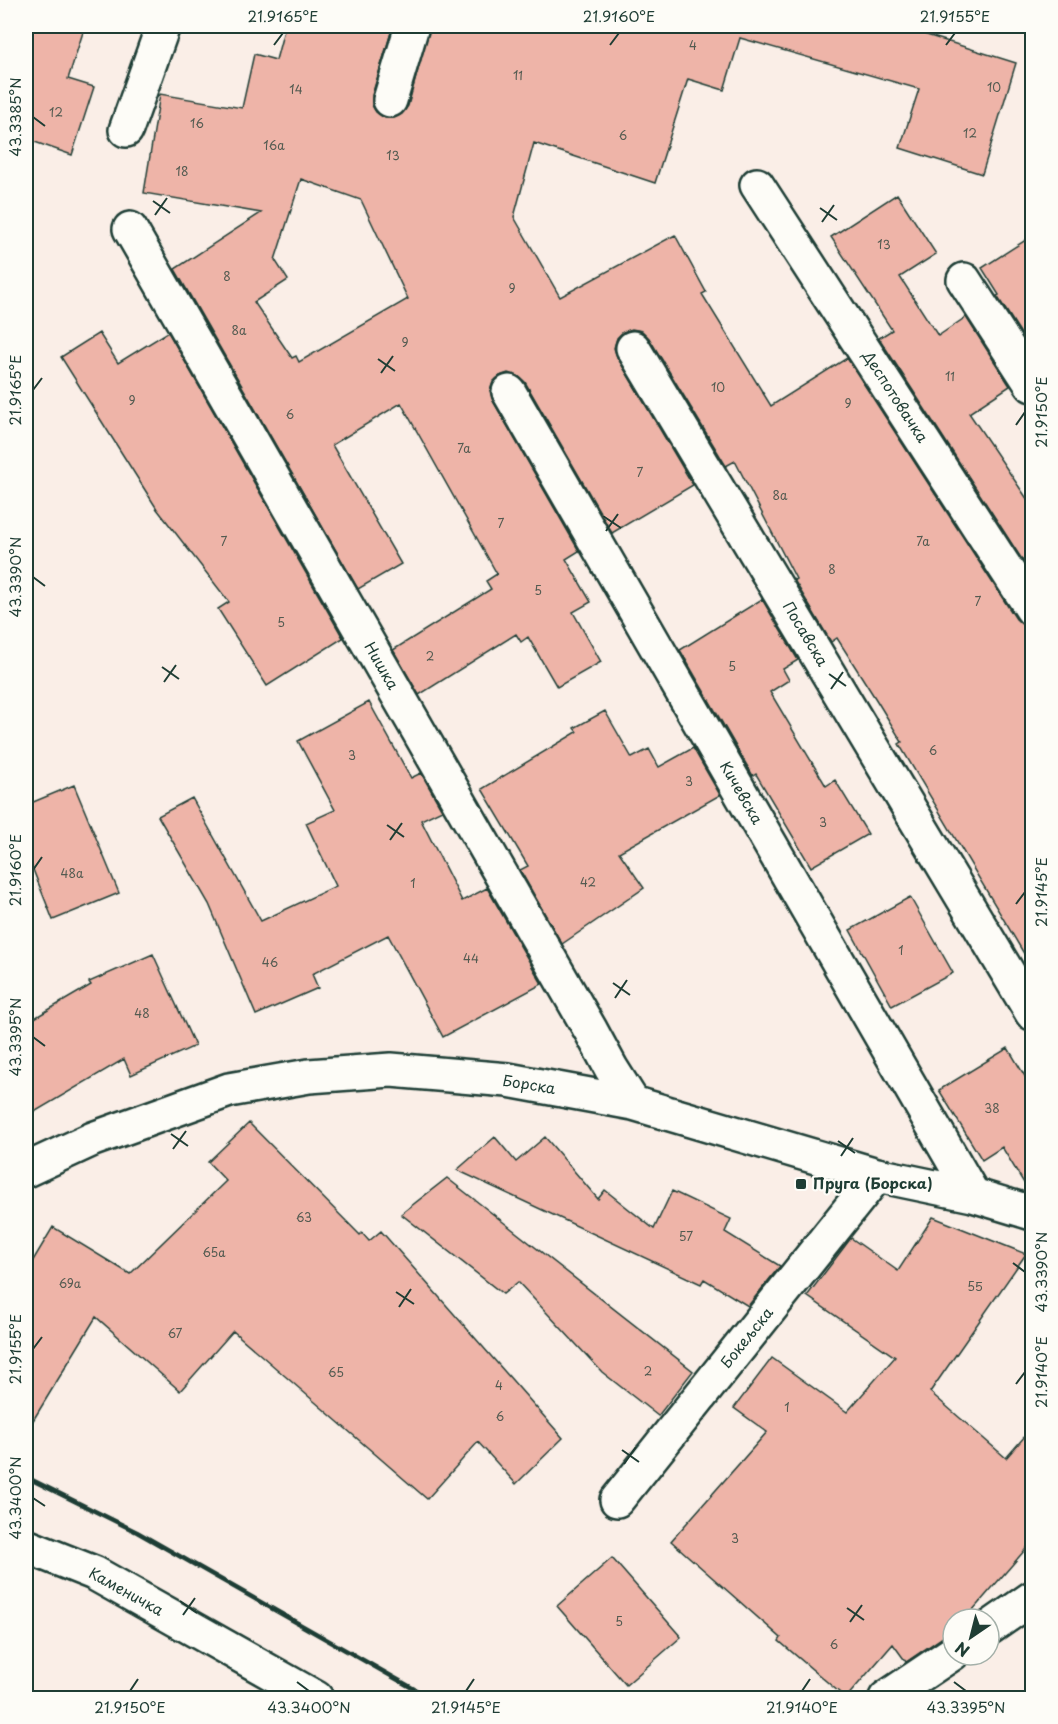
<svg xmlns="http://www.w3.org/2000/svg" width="1058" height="1724" font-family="'Playpen Sans',sans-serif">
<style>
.building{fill:#eeb4a8;stroke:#1f3d34;stroke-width:1.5;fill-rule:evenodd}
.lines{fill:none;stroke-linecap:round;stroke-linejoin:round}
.minor-casing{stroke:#1f3d34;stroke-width:38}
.minor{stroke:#fdfcf7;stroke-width:33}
.rail{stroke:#1f3d34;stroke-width:4.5}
.ticks{fill:none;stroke:#1f3d34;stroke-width:2}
.poi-dot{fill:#1f3d34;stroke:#fdfcf7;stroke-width:2}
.labels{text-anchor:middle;stroke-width:4.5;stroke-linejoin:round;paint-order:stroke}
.number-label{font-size:12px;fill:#535b51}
.street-label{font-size:15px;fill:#1f3d34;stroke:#fdfcf7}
.poi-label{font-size:15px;font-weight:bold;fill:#1f3d34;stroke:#fdfcf7;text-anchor:start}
.neatline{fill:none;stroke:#1f3d34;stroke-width:2}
.ticks-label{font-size:15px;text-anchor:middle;fill:#1f3d34}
</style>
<rect width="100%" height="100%" fill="#faeee7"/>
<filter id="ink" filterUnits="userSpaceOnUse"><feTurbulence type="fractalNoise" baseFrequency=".0167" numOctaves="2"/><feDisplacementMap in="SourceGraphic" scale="12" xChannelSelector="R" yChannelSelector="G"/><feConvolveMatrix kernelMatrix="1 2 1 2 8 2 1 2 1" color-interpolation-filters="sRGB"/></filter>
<g filter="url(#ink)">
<path class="building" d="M26 26H85L68 79 94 87 72 155 26 139Z
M285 26H393L372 95V105L376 112 385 118H394L402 114 408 106 430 26H898L1016 63 982 174 900 148 919 89 740 38 724 90 688 79 655 183 534 143 514 217 560 297 675 235 706 292 702 294 771 406 847 358 1016 619 1023 625 1032 628V967L899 744 902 742 877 701 837 638 831 642 794 580 796 579 735 461 726 466 649 338 642 331 632 329 623 332 617 338 614 348 617 357 693 485 612 533 525 382 518 376 508 373 500 376 493 382 490 391 493 401 579 551 566 559 591 602 573 612 601 662 557 687 528 637 521 642 516 634 419 695 393 650 491 589 486 581 497 574 401 403 332 445 401 564 358 589 175 269 261 213 144 193 160 94 242 108 254 54 276 60ZM301 179 361 200 408 299 299 362 296 356 292 358 254 302 288 280 275 260Z
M897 194 936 254 900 277 938 336 966 317 1010 386 969 413 1032 506V575L879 338 892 330 831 237Z
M1032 236V351L997 296 999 295 982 268Z
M168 332 343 638 267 686 218 609 229 602 157 509 61 357 99 333 118 363Z
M762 599 798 660 783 669 789 680 770 692 826 786 835 780 868 834 811 867 756 774 753 776 680 650Z
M369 702 411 778 421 773 442 810 421 820 462 901 487 888 542 984 443 1037 388 935 312 974 318 988 256 1015 209 904 158 816 192 798 261 921 336 886 306 823 335 810 298 741Z
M605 711 632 758 649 749 659 767 693 748 720 795 619 852 644 888 562 944 520 870 528 866 482 789 577 732 574 728Z
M74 785 119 893 53 920 26 852V805Z
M910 897 953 973 892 1006 850 930Z
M153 954 195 1046 131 1075 124 1059 26 1117V1023L91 985 89 982Z
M1008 1048 1032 1088V1194L1030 1193 1002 1147 982 1160 939 1090Z
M249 1123 360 1235 362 1233 369 1241 381 1231 563 1438 516 1484 478 1442 427 1499 233 1331 180 1391 96 1317 26 1432V1272L53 1227 130 1274 226 1181 208 1162Z
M495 1137 516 1162 545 1137 598 1199 605 1190 654 1229 672 1191 731 1219 725 1232 780 1266 748 1306 704 1279 701 1284 457 1170Z
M447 1178 693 1371 658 1416 602 1372 518 1282 503 1294 401 1214Z
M933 1217 1026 1254 930 1392 1006 1458 1032 1428V1542L965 1619H953V1632L951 1634 943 1637 906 1662 893 1644 846 1698 779 1641 781 1638 671 1541 767 1432 734 1408 772 1358 847 1412 895 1357 807 1296 851 1238 898 1271Z
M612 1558 681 1637 626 1685 557 1606Z"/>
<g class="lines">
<defs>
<path id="minor" d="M390 100 412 26
M126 130 163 26
M757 185 1032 609
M130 229 591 1031 611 1068 633 1103
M964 280 1032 385
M633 348 1032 1013
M509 392 973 1195
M26 1170 93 1139 229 1090 309 1076 391 1070 508 1080 633 1103 877 1175 973 1195 1032 1213
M617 1500 877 1175
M26 1546 94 1573 316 1698
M989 1628 1032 1598
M886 1698 953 1653"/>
</defs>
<use href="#minor" class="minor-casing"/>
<use href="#minor" class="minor"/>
<path class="rail" d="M26 1477 137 1532 430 1698"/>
</g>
</g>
<path class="ticks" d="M274 45 283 33M610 45 619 33M946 45 955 33M33 117 45 126M153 201 170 213M820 208 837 220M155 215 167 198M822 222 834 205M378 359 395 371M381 373 393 356M33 390 42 378M1016 425 1025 412M603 516 621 528M606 531 618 514M33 577 45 586M162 667 179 679M829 674 846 686M164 682 176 665M831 689 843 672M387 825 404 837M390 840 402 823M33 870 42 857M1016 904 1025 892M613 983 630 995M615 998 627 980M33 1037 45 1046M171 1134 188 1146M838 1141 855 1153M173 1149 186 1131M841 1156 853 1138M1013 1263 1025 1272M396 1292 414 1304M399 1307 411 1289M33 1349 42 1337M1016 1384 1025 1372M622 1450 639 1462M624 1464 636 1447M33 1498 45 1506M180 1601 197 1613M847 1608 864 1620M183 1615 195 1598M850 1622 862 1605M297 1682 309 1691M954 1682 966 1691M130 1691 138 1679M466 1691 474 1679M802 1691 810 1679"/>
<rect class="poi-dot" x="795" y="1178" width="12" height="12" rx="3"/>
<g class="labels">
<g class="number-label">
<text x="693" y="50">4</text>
<text x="518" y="80">11</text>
<text x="994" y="92">10</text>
<text x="296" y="94">14</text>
<text x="56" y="117">12</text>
<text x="197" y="128">16</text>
<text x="970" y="138">12</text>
<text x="623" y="140">6</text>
<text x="274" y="150">16a</text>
<text x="393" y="160">13</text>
<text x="182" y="176">18</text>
<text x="884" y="249">13</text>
<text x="227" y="281">8</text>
<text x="512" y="293">9</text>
<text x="239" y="335">8a</text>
<text x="405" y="347">9</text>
<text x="950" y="381">11</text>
<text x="718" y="392">10</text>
<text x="132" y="405">9</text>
<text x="848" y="408">9</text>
<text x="290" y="419">6</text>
<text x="464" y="453">7a</text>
<text x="640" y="477">7</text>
<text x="780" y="500">8a</text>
<text x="501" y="528">7</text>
<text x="224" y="546">7</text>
<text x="923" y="546">7a</text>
<text x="832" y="574">8</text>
<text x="538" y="595">5</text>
<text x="978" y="606">7</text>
<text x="281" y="627">5</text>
<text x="430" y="661">2</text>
<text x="732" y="671">5</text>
<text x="933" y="755">6</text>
<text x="352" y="760">3</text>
<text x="689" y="786">3</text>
<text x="823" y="827">3</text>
<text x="72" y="878">48a</text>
<text x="588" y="887">42</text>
<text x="413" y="888">1</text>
<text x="901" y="955">1</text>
<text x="471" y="963">44</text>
<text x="270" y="967">46</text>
<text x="142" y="1018">48</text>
<text x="992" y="1113">38</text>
<text x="304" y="1222">63</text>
<text x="686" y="1241">57</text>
<text x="214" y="1257">65a</text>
<text x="70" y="1288">69a</text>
<text x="975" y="1291">55</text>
<text x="175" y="1338">67</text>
<text x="648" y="1376">2</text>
<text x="336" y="1377">65</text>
<text x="499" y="1390">4</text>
<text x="787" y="1412">1</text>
<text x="500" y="1421">6</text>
<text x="735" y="1543">3</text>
<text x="619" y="1626">5</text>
<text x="834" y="1649">6</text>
</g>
<g class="street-label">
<text transform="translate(895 397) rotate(57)" y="5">Деспотовачка</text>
<text transform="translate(805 634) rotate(59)" y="5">Посавска</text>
<text transform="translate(381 666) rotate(60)" y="5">Нишка</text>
<text transform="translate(741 793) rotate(60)" y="5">Кичевска</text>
<text transform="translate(529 1085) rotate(9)" y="5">Борска</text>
<text transform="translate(747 1338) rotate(-51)" y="5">Бокељска</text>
<text transform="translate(126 1592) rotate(29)" y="5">Каменичка</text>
</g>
<g class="poi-label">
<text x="813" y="1189">Пруга (Борска)</text>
</g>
</g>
<rect width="1058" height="1724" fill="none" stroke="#fdfcf7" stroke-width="66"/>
<g transform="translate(971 1637) rotate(215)"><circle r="28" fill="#fdfcf7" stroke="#a4b0a9" stroke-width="1.5"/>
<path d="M0-4.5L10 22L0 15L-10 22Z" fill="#1f3d34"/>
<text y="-9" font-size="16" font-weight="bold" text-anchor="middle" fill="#1f3d34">N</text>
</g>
<rect x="33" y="33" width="992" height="1658" class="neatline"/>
<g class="ticks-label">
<text x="283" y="22">21.9165°E</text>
<text x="619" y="22">21.9160°E</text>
<text x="955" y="22">21.9155°E</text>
<text transform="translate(16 117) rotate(-90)" y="5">43.3385°N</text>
<text transform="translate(16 390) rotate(-90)" y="5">21.9165°E</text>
<text transform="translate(1042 412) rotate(-90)" y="5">21.9150°E</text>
<text transform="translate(16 577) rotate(-90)" y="5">43.3390°N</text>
<text transform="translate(16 870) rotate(-90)" y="5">21.9160°E</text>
<text transform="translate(1042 892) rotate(-90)" y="5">21.9145°E</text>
<text transform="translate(16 1037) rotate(-90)" y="5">43.3395°N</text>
<text transform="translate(1042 1272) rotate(-90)" y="5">43.3390°N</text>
<text transform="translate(16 1349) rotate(-90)" y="5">21.9155°E</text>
<text transform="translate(1042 1372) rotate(-90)" y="5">21.9140°E</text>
<text transform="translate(16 1498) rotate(-90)" y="5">43.3400°N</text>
<text x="130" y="1713">21.9150°E</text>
<text x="309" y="1713">43.3400°N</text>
<text x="466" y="1713">21.9145°E</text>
<text x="802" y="1713">21.9140°E</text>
<text x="966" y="1713">43.3395°N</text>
</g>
</svg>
